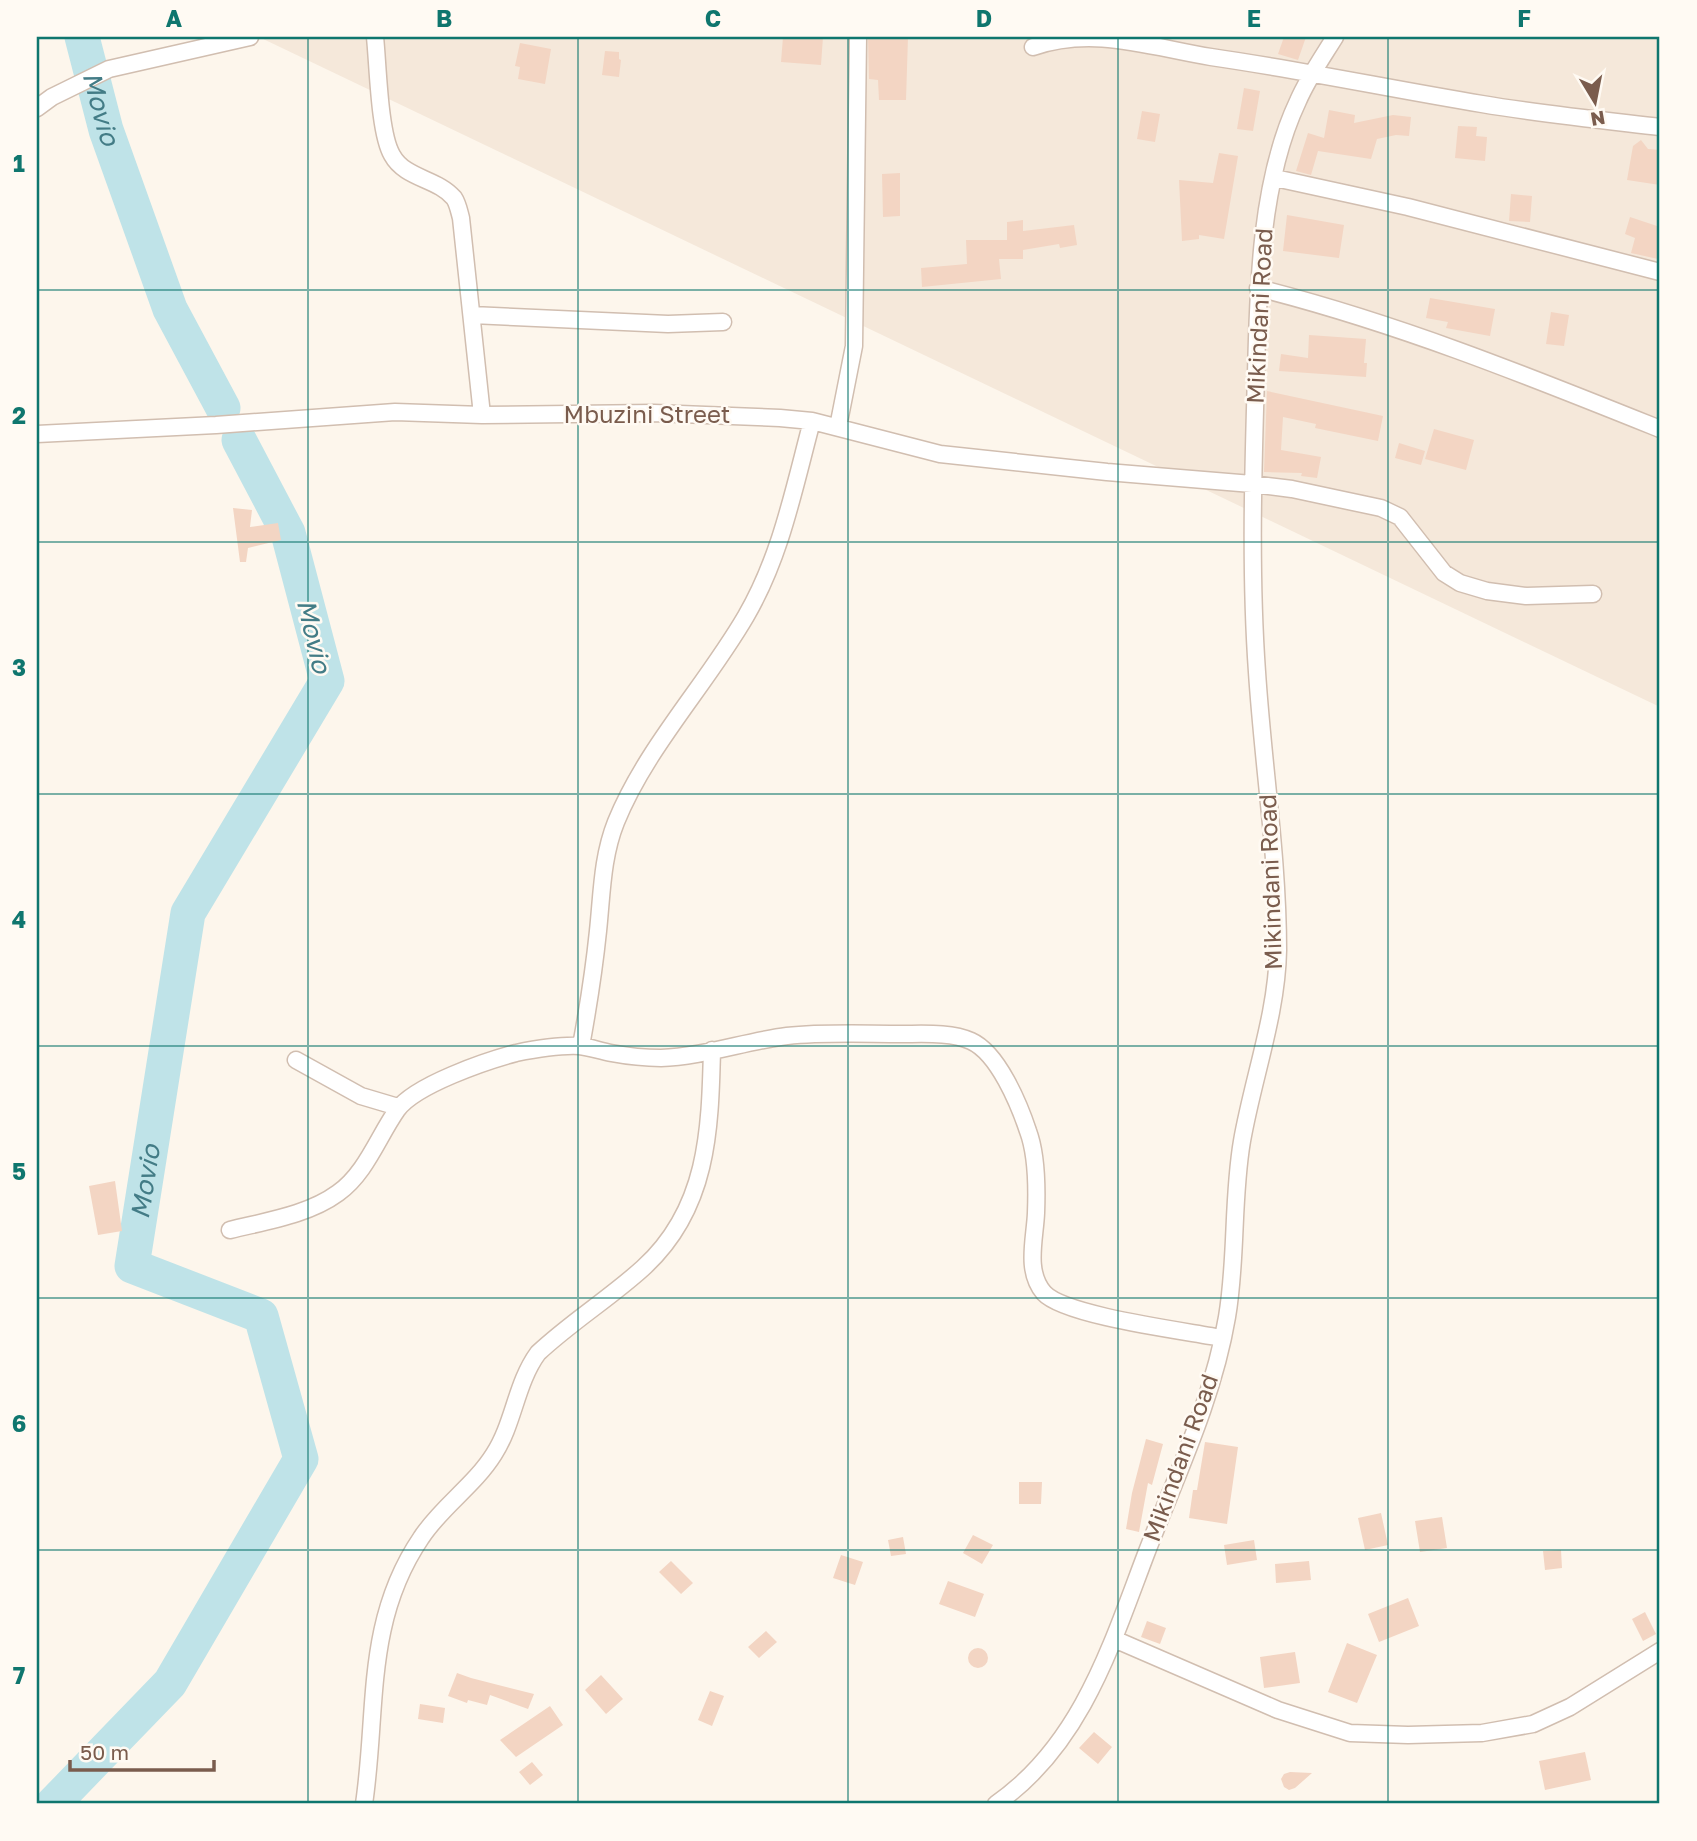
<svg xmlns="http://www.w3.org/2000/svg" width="1697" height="1841" font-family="'Golos Text',sans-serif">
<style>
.residential{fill:#f5e8da}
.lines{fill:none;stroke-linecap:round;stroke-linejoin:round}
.river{stroke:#bfe3e8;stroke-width:35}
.building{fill:#f3d5c3}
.minor-casing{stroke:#d1beb0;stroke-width:19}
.minor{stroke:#fff;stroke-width:16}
.grid{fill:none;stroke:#0f766e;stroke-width:2;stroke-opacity:0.55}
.labels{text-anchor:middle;stroke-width:5;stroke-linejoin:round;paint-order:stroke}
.street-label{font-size:24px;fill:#7a5c4d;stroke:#fffaf3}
.water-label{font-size:26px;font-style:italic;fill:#437c86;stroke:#fffaf3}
.neatline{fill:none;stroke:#0f766e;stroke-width:2.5}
.grid-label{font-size:23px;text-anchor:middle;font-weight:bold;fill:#0f766e}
</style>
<rect width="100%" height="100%" fill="#fdf6ec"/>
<path class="residential" d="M259 37H1660V707Z"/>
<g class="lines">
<g class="river">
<path id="s1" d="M82 37 106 130 170 309 223 408"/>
<path id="s2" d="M53 1804 170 1683 301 1459 261 1316 132 1266 188 913 327 681 288 533 239 440"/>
</g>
</g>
<path class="building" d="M783 37H823L821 65 781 62Z
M868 37H908L906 100H879L878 80 869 79Z
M1284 37H1306L1298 60 1278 54Z
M520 43 551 49 545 84 518 79 520 67 515 66Z
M605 51 619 52V59L621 60 619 77 602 75Z
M1244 88 1260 91 1253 131 1237 129Z
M1329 110 1355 115 1354 123 1393 115 1411 117 1409 136 1396 135 1377 139 1371 159 1318 151 1311 175 1296 171 1308 133 1324 138Z
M1142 111 1160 114 1155 142 1137 139Z
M1458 126 1477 127 1476 136 1487 137 1485 161 1455 158Z
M1641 140 1648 149 1660 150V185L1627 180 1633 146Z
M1219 153 1238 156 1224 239 1199 235V239L1182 241 1179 180 1213 183Z
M900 173V216L883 217 882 174Z
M1511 194 1532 196 1530 222 1509 221Z
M1287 215 1344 225 1339 258 1283 251Z
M1630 217 1660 227 1658 259 1631 253 1635 238 1625 234Z
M1023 220V231L1074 225 1077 245 1060 248 1059 244 1023 250V259H999L1001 279 922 287 921 268 967 264 966 240H1007V222Z
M1430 298 1495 309 1490 336 1446 328 1448 322 1426 318Z
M1551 312 1569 315 1564 346 1546 344Z
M1309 335 1366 339 1364 363H1367L1366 377 1279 371 1281 354 1308 358Z
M1267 391 1383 416 1378 441 1315 428 1316 424 1283 417 1281 450 1321 457 1317 478 1301 476 1302 473 1264 472Z
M1434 429 1474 440 1466 470 1425 459Z
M1399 443 1425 451 1421 465 1395 458Z
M233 508 252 510 250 527 278 523 281 540 248 548 246 562H240Z
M115 1181 122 1231 98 1235 89 1186Z
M1146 1439 1163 1444 1152 1485 1148 1483 1139 1532 1126 1529 1132 1493Z
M1205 1442 1238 1447 1227 1524 1189 1518 1193 1490H1197Z
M1019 1482H1042L1041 1504H1019Z
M1381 1513 1388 1545 1365 1550 1358 1518Z
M1442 1517 1447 1548 1420 1552 1415 1521Z
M973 1535 993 1545 982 1564 963 1553Z
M903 1537 906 1554 891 1556 888 1540Z
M1254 1540 1257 1560 1227 1565 1224 1545Z
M1561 1550 1562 1568 1545 1570 1543 1551Z
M841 1555 863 1562 855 1585 833 1578Z
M671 1561 693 1583 681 1594 659 1572Z
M1309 1561 1311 1580 1276 1583 1275 1564Z
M948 1581 984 1594 975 1617 939 1604Z
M1408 1598 1419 1626 1379 1642 1368 1614Z
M1645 1612 1656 1634 1643 1641 1632 1619Z
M1147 1621 1166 1628 1160 1644 1141 1637Z
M766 1631 777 1642 759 1658 748 1647Z
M1347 1643 1377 1655 1357 1703 1328 1692Z
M968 1658a10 10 0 1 1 20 0a10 10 0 1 1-20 0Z
M1295 1652 1300 1683 1264 1688 1260 1657Z
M457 1673 471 1678 534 1694 528 1709 490 1695 487 1705 468 1700 467 1703 448 1696Z
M601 1675 623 1699 606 1714 585 1690Z
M710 1691 724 1696 712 1726 698 1720Z
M420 1704 445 1708 443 1723 418 1719Z
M550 1706 563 1725 516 1757 500 1740Z
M1094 1732 1112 1747 1098 1764 1079 1748Z
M1585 1752 1591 1780 1545 1790 1539 1761Z
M532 1762 543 1775 530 1785 519 1772Z
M1290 1772 1312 1773 1295 1788 1289 1790 1284 1787 1281 1779 1284 1774Z"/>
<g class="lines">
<defs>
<path id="minor" d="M375 37C378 64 379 133 392 155 405 179 437 178 454 198 458 204 459 211 461 218L482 415
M1033 47C1093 26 1150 47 1211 57 1301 70 1391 89 1482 104 1541 114 1600 120 1660 127
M37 108 52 97 109 69 250 37
M1275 178 1408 207 1660 272
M1258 288C1397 323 1528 376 1660 429
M472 315 668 324 723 322
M838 427 854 346 858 37
M37 434 216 425 395 412 482 415 654 413 780 418 812 421 940 454 1107 472 1252 484 1292 489 1381 508 1400 517 1444 573 1460 583 1487 591 1526 596 1593 594
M581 1046C588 1008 594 970 598 931 602 893 602 857 616 822 646 748 706 685 746 616 781 556 794 488 812 421
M296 1060 361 1096 398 1107
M230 1230C266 1221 308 1215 338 1193 366 1173 378 1137 397 1110 415 1085 486 1061 516 1053 536 1049 559 1045 579 1046 590 1047 600 1051 611 1053 627 1056 645 1058 661 1058 701 1057 747 1041 787 1036 825 1032 864 1034 902 1034 923 1034 951 1032 971 1041 998 1053 1019 1104 1028 1131 1037 1155 1037 1188 1036 1213 1035 1239 1025 1271 1044 1293 1065 1316 1186 1331 1222 1338
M1114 1639 1278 1710 1350 1733 1408 1735 1482 1733 1533 1724 1570 1707 1660 1651
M364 1804C378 1710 364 1622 421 1538 441 1507 474 1486 494 1454 514 1423 516 1383 538 1353 571 1322 610 1298 643 1268 708 1209 710 1131 712 1050
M996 1804C1081 1745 1111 1646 1146 1554 1176 1476 1213 1400 1227 1317 1237 1259 1232 1199 1242 1141 1253 1078 1277 1014 1278 950 1278 857 1263 765 1257 672 1250 573 1253 474 1256 375 1258 288 1260 181 1298 101 1308 78 1322 58 1335 37"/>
</defs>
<use href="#minor" class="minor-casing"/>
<use href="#minor" class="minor"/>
</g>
<path class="grid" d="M308 37V1804M578 37V1804M848 37V1804M1118 37V1804M1388 37V1804M37 290H1660M37 542H1660M37 794H1660M37 1046H1660M37 1298H1660M37 1550H1660"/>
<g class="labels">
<g class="street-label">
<text transform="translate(1260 316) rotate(-87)" y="8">Mikindani Road</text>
<text x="647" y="423">Mbuzini Street</text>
<text transform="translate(1271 882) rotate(-92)" y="8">Mikindani Road</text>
<text transform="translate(1181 1458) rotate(-70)" y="8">Mikindani Road</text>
</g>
<g class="water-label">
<text dy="9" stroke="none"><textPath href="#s1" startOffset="74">Movio</textPath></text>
<text transform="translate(314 636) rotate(77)" y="9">Movio</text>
<text dy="9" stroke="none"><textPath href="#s2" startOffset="800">Movio</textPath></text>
</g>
</g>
<rect width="1697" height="1841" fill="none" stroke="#fffaf3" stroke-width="77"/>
<g transform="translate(1595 102) rotate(170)" stroke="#fffaf3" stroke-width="5" paint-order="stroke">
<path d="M0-5L12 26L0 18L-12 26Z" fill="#7a5c4d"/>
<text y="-10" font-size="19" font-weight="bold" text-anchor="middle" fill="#7a5c4d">N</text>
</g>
<path d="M70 1760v10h144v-10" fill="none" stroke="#7a5c4d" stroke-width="3.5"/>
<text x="80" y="1760" font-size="21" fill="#7a5c4d" stroke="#fffaf3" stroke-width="5" paint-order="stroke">50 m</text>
<rect x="38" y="38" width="1620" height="1764" class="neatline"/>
<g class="grid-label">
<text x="174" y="27">A</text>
<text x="444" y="27">B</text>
<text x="713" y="27">C</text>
<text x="984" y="27">D</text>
<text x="1254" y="27">E</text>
<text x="1524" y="27">F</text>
<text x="19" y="172">1</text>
<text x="19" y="424">2</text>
<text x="19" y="676">3</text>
<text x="19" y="928">4</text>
<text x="19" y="1180">5</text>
<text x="19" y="1432">6</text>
<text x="19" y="1684">7</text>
</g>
</svg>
